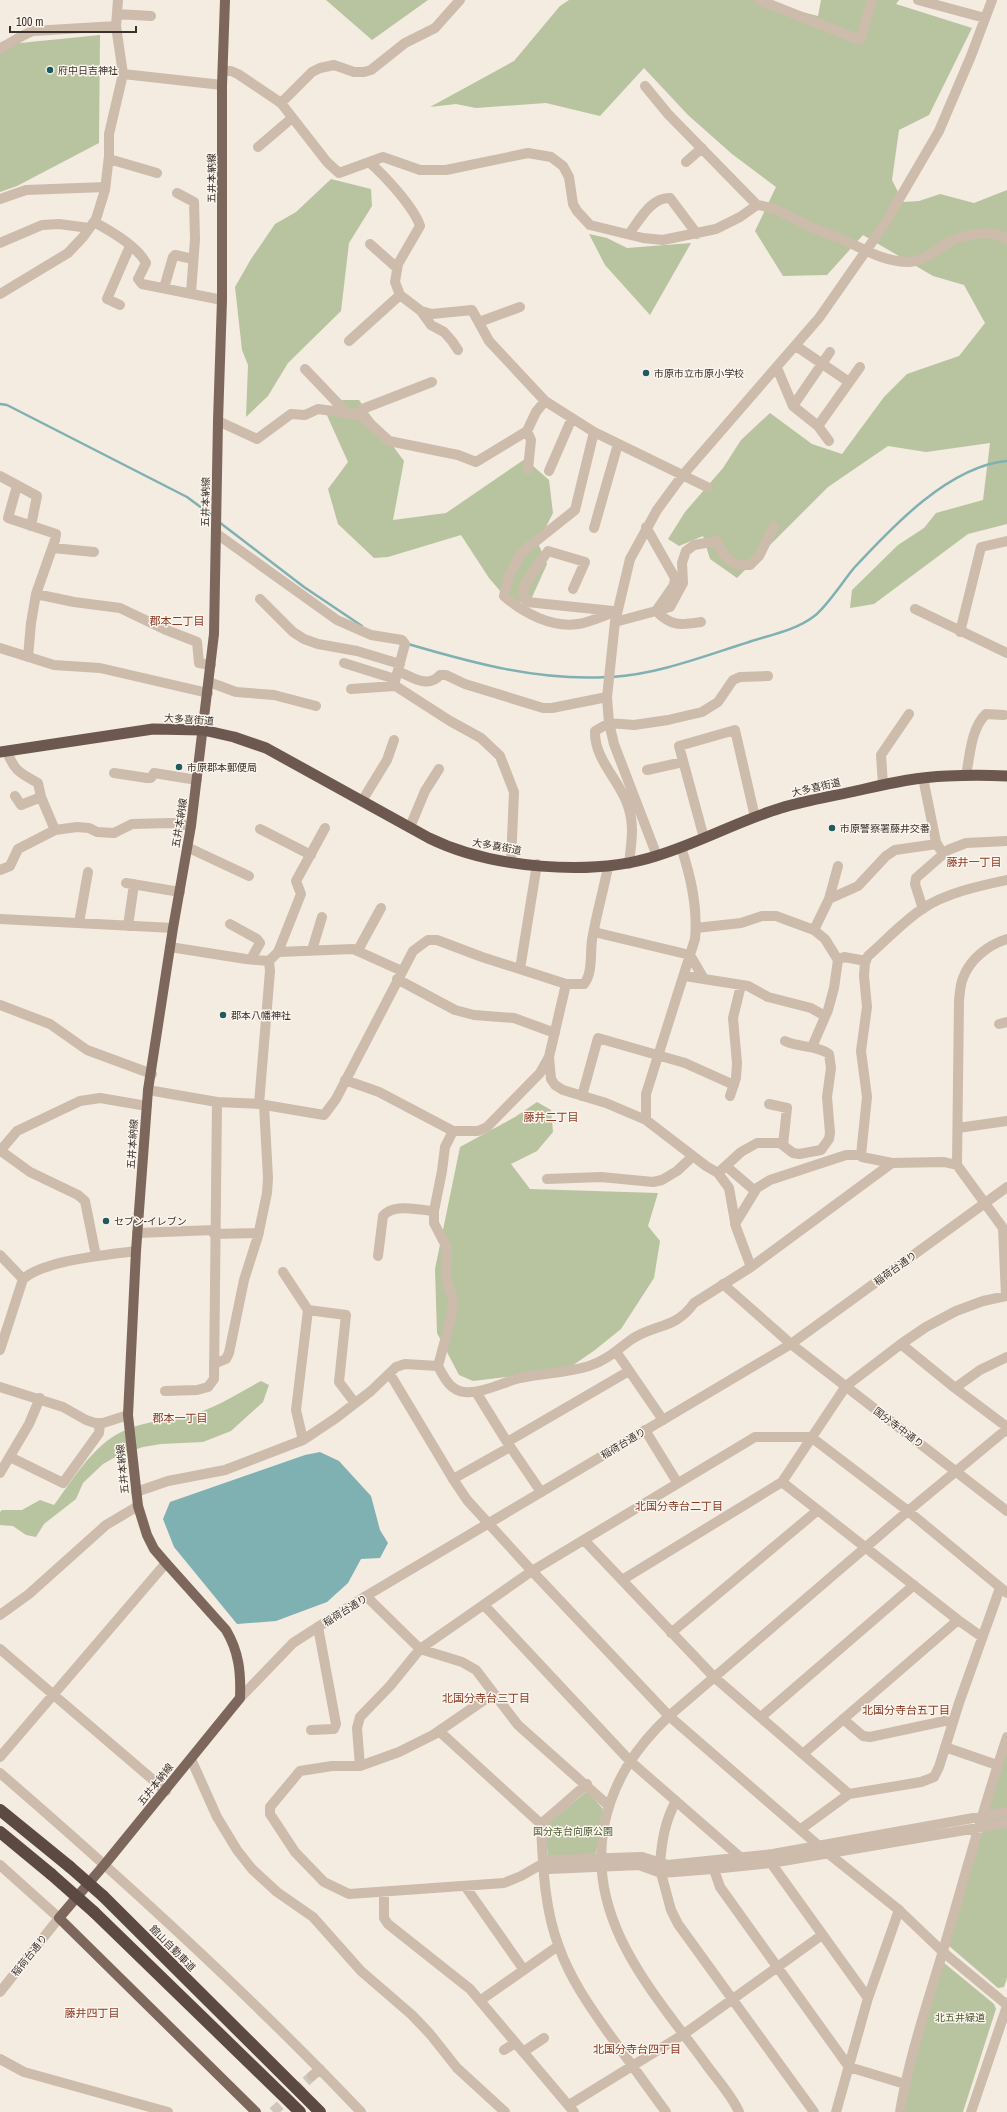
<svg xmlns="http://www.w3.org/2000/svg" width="1007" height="2112" font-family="'Archivo Narrow','Noto Sans JP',sans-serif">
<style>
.green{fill:#b8c4a0}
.water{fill:#7fb0b2}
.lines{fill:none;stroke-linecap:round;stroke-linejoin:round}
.stream{stroke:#7fb0b2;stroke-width:2.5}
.minor-tunnel{stroke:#cfc6bd;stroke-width:10;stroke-dasharray:10 5;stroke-linecap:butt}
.minor{stroke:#cdbbac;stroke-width:10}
.tertiary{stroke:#cdbbac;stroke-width:10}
.primary{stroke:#7d675c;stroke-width:10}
.trunk{stroke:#6c584f;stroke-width:11}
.motorway{stroke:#5c4a42;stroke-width:12}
.motorway-bridge{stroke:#5c4a42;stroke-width:12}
.poi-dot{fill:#1f5a5e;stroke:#fbf5ee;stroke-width:1.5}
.labels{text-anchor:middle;stroke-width:3;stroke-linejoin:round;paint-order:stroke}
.poi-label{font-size:10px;fill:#3b302b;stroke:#fbf5ee;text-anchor:start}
.street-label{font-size:10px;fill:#3b302b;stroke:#fbf5ee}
.park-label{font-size:10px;fill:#4a5a2e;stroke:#fbf5ee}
.neighbourhood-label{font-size:11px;fill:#8c3b22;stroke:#fbf5ee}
</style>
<rect width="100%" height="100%" fill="#f4ebe1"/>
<path class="green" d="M326 0H428L372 40Z
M569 0H755L818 16 821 0H899L896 4 972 28 929 115 899 130 892 180 903 202 919 201 940 194 974 203 1007 190V524L968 534 874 604 850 608 852 590 898 545 924 528 936 513 983 500 990 443 926 452 888 446 828 487 737 578 710 559 703 536 679 546 668 539 685 512 723 468 741 440 770 413 812 444 842 454 884 397 907 374 959 356 985 323 964 285 933 276 863 235 827 275 783 276 755 231 776 187 732 154 688 115 644 68 600 116 546 103 476 108 456 104 430 107 514 61 560 6Z
M100 35 99 143 17 186 0 192V45Z
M331 179 371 189 372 206 349 243 341 311 288 363 268 396 246 417 248 365 242 350 235 287 251 259 275 224 296 212Z
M589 234 607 238 627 248 691 243 650 315 605 265Z
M340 400H359L404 461 393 520 446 513 525 459 549 480 553 513 538 543 547 564 529 604 507 599 489 578 461 535 388 557 374 558 338 524 328 489 348 462 325 411Z
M537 1102 551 1110 553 1132 537 1151 511 1164 530 1189 658 1193 648 1226 660 1241 654 1278 621 1329 595 1350 566 1370 473 1381 459 1375 437 1333 435 1269 460 1147 515 1117Z
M261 1381 269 1385 263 1402 231 1431 203 1442 161 1444 143 1447 119 1455 103 1464 83 1483 76 1499 44 1524 36 1537 26 1535 13 1526 0 1525V1512L2 1510H22L40 1500 54 1505C71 1482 87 1455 111 1438 134 1422 163 1421 189 1415 215 1409 238 1393 261 1381Z
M1007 1748V1978L1004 1987 998 1988 948 1945Z
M587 1791 603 1809 596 1853 592 1855 548 1858 545 1826Z
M943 1962 994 2004 996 2009 963 2112H904L907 2086Z"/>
<path class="water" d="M320 1452 339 1461 371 1496 380 1530 388 1543 380 1558 361 1559 348 1583 327 1602 276 1621 237 1624 174 1547 163 1519 170 1502 305 1455Z"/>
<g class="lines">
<path class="stream" d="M0 404 7 405 187 497 214 517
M219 522 304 587 362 626
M408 644C473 663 538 681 607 677
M612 677C659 674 704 656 749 642 770 635 796 630 813 617 826 608 843 581 854 568 892 527 949 466 1007 461"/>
<path class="minor-tunnel" d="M273 2112 312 2076"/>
<path class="minor" d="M759 0 860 40 872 0
M918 0 985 18
M117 14 151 16
M0 48C12 43 21 35 33 31L116 26
M223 71H231L238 74 281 103 327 162 339 173 383 157 420 170H446L528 153 551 157 563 166 569 177 573 204 577 211 590 225 643 238 663 240 716 229 740 217 757 205C775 207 789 216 805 224 816 230 827 233 839 238 862 248 881 261 907 262 924 262 937 248 951 241 967 234 992 229 1007 239
M123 74 222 85
M645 86 668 114 757 205
M281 103 312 72 320 68 334 65 354 72H364L371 70 405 43 435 28 460 0
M258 147 292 118
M109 159 157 173
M369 162C384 175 414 207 420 226L398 264 395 282 400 295 421 311 432 314 472 310 489 341 545 401 594 432 707 487
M686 162 702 148
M177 193 194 202 195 239 191 293
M0 199 26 190 105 187
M94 222C109 230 138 247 146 263L138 279 142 284 222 300
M629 234C639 221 651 197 670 198L697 234
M0 243 42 225 59 224 89 228
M370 244 397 268
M164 288 173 257 175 255 193 259
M0 294 68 253 83 237 96 219 105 190 109 156V134L123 74 116 26 118 0
M120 305 107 299 130 246
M421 311 431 325 444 332 452 341 458 350
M479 322 520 307
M349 341 400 295
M796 346 849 382
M777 368 793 406 818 426 829 441
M305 369 347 413
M793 406 830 352
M354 415 365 408 432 382
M218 421 257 439 291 414 305 415 318 409 347 413 363 417 389 441 458 455 476 462 527 431 536 412 545 401
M818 426 860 367
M527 431 531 440 528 469
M594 432 575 510 521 553 509 576 504 596C523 613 552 628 578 624 591 622 605 615 617 611
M549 471 572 418
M0 476 37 496 31 526
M17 486 8 518 56 534 55 540 36 594 31 623 28 657
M594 528 618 444
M217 534 337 620 371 635 402 640 405 644 394 685 450 721 481 738 500 756 514 792 511 862
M53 548 94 552
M573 589 585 562 548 551 525 584 523 594 527 602 613 611
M36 594 74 602 120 608 164 629 197 642 199 663 211 665
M260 599 293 632 304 639 318 644 357 651 400 664
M915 609 1007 653
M615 622 656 611 674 585 675 578 646 527
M701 622C680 625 672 627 656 611L670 607 683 583 682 563 686 551 694 545 717 541C726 559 729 566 750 565L759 556 774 526
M960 632 981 547 1007 541
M0 648 54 665 100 668 208 693
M344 663 395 679
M398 671C412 677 428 689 440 675H446L465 684 543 708H552L607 697
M209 682 236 692 274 695 316 706
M351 689 395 686
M7 751C14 771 20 773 38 783L41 797 55 830
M647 770 683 762
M114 773 147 778H151L154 773 197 780
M966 775C970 756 971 728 986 714L1004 715
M923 778 936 842 940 849
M883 785 881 755 909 714
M15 796 21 805 41 797
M362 801 387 760 394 740
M410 827 425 791 439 769
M260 829 311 855
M704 838 679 746 735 730 755 817
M187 847 249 876
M657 856 614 744 609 723 607 697 615 622 630 559 657 510 682 476 819 318 884 225 939 131 971 56 992 0
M629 864C631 844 635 826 628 806 620 780 594 760 595 731L609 723 634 725 668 720 702 712 718 702 733 680 740 677 768 676
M0 870 10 866 18 849 55 830 77 827 89 828 97 832 114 833 132 824 172 823 191 826
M126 883 180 892
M829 899 838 866
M923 909 915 884 916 878 948 850 966 843 1007 841
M0 919 173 928
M79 923 88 872
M230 924 257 939 260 943 251 959
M128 926 134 884
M696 928 741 923 762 916H776L814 930 825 939 838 960 834 988 828 1010 812 1047
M814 930 829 899 858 886 886 856 895 850 937 844
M594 932 690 955 704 979
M170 947 246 959 269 961
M312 950 322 917
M358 950 381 908
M278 952 301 894 296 881 325 828
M838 960 844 957 866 961
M520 969 537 864
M685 976 748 986 768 997 811 1008 825 1016
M397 979 455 1010 474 1015 514 1018 555 1033
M566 984 549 1057 551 1079 555 1085 563 1090 606 1103 646 1120 706 1166 718 1173 729 1188 736 1227 751 1267
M0 1005 50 1024 87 1050 152 1074
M999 1024 1007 1022
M345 1080 379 1092 453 1131H478L487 1127 540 1073 549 1057
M148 1090 217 1102 259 1104 324 1115 336 1099 413 951 428 940H437L482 957 566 984H584C593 973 590 954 592 940 596 916 603 892 608 867
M582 1096 598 1038 685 1063 734 1085
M730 1096 736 1078 737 1063 733 1018 741 985
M259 1104 270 971 269 961 278 952 353 949 402 971
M769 1104 787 1108 783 1145
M646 1120V1094L695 939C698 907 691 877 681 847
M958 1128 1007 1121
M453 1131 445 1147 442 1171 434 1211V1223L447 1248 446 1280 453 1299 451 1318 438 1366C444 1377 450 1391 465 1392 481 1394 504 1382 520 1378 543 1373 567 1373 589 1366 606 1361 618 1349 632 1339 655 1324 676 1329 694 1303L751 1267 892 1163
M0 1151 17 1131 80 1101 100 1098 147 1106
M1 1151 30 1172 78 1195 85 1201 96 1256
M861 1155 867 1097 861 1051 867 1007 864 976 865 962 868 956C886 940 903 922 922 909 946 893 979 886 1007 880
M726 1166 755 1191
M718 1173 741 1152 757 1143H780L793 1153 799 1154 821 1150 829 1139 830 1133 827 1097 831 1068 829 1054C816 1045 800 1048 785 1041
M547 1179 601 1177 653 1182 662 1180 677 1171 693 1156
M735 1224 757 1188 770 1180 846 1155H861L862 1157 892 1163 944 1162 957 1165
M137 1233 214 1230
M214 1234 259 1233
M0 1255 23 1279
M378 1256 383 1216C394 1203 419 1210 434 1211
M283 1272 308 1310 296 1410 303 1440
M1006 1296 1003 1228 957 1165 959 1000C960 993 960 985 963 978 970 959 988 945 1007 939
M308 1310 346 1315 339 1382 355 1403
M901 1344 955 1388 1007 1427
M0 1350 23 1279C45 1260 107 1255 136 1251
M617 1353 663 1420
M214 1364 226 1359 229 1353 244 1280 258 1236 267 1193 268 1178 264 1105
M390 1374 453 1479 510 1447
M0 1387 63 1407 86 1420 95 1423H103L128 1415
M955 1388 980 1370 1007 1357
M165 1391 197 1390 208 1387 214 1379 217 1102
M476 1392 507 1442 541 1492
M645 1430 677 1482
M507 1442 629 1371
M10 1457 63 1483 99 1433 100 1423
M0 1473 29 1424 40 1398
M782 1482 958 1620 982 1637
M136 1492 168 1481 225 1470 303 1440 336 1418 371 1391 396 1367 405 1364 438 1366
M584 1540 714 1677 849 1794
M622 1580 782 1482 846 1386 901 1344 926 1327 956 1311 983 1301 1007 1296
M366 1596 420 1649 462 1662 476 1670 518 1725 609 1806
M484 1605 630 1761 740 1857
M0 1615 29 1594 106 1525 138 1506
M671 1633 818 1510
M0 1649 166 1791
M493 1694 433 1735 399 1752 360 1766H332L300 1771 270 1807V1814L295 1852 324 1882 349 1894 504 1883 521 1876 549 1860 642 1857 668 1865 773 1854 1007 1812
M761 1717 914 1585
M843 1719 863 1736 870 1737 954 1719
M311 1730 334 1729 336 1724 318 1627
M439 1731 541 1824C543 1866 544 1908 559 1947 570 1978 588 2004 607 2031 627 2058 646 2085 666 2112
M945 1747 997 1765
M804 1753 958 1620
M0 1757 166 1563
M191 1759 217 1817 237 1850 252 1869 277 1892 313 1917 361 1971 412 2015 430 2034 457 2068 505 2112
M360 1766 357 1728 360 1717 390 1686 420 1649 532 1571 755 1437H811L908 1511 1007 1593
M0 1773C125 1881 247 1992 361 2112
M541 1824 587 1784
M801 1829 849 1794 921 1782 934 1777 939 1767 959 1703 1000 1588
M660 1863C662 1840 665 1821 676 1801
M771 1863 868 1998
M543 1864 549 1869 639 1865 661 1873 713 1869 771 1863 1007 1823
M712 1864 720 1887 849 2067 905 2084
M661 1873 671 1910 678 1924 814 2112
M465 1886 524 1970
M384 1892V1918L388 1924 470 1989 574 2112
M481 2000 558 1946
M504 2050 515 2043
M523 2052 544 2038
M312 2076 320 2069
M569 2105 684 2034 822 1935
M739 2112C732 2096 719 2082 708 2067 656 1995 586 1923 604 1826 613 1781 636 1747 669 1716L908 1511 1007 1429
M836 2112 868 1998 899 1910
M900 2112C909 2057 927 2005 943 1951 964 1880 983 1808 1007 1737"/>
<path class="tertiary" d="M723 1284 791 1344 1007 1511
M453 1479 467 1500 532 1571 669 1716 819 1846 899 1910 943 1952 1007 2005
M240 1698 293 1643 366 1596 791 1344 1007 1187
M0 1865 59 1918 0 1992
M0 2059 24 2072 168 2112
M971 2112 1007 2006"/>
<path class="primary" d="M225 0 222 85V300L218 421 214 634 191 826 173 928 148 1090 136 1251 128 1415 138 1506 147 1535 154 1549 166 1563 226 1630C239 1652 241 1672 240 1698L105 1864 59 1918 256 2112"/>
<path class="trunk" d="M0 752 153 729 203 730 234 737 266 748 429 838C490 868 591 877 656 856 699 843 738 821 781 808 804 801 828 797 851 792 883 785 914 777 947 776 967 775 987 775 1007 776"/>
<path class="motorway" d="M0 1810 70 1867
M0 1832 51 1874
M103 1896 320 2112
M94 1912 300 2112"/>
<path class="motorway-bridge" d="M70 1867 103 1896
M51 1874 94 1912"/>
</g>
<g class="poi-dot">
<circle cx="50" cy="70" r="4"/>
<circle cx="646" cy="373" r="4"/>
<circle cx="179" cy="767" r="4"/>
<circle cx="832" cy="828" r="4"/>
<circle cx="223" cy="1015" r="4"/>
<circle cx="106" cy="1221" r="4"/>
</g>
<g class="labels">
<g class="poi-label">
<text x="58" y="74">府中日吉神社</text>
<text x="654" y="377">市原市立市原小学校</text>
<text x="187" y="771">市原郡本郵便局</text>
<text x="840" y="832">市原警察署藤井交番</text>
<text x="231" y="1019">郡本八幡神社</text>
<text x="114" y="1225">セブン-イレブン</text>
</g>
<g class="street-label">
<text transform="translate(211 178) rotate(-90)" y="4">五井本納線</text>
<text transform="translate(205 502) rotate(-89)" y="4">五井本納線</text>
<text transform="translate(189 719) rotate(4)" y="4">大多喜街道</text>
<text transform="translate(816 787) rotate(-13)" y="4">大多喜街道</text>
<text transform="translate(179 823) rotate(-81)" y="4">五井本納線</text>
<text transform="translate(497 846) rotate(10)" y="4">大多喜街道</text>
<text transform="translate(132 1144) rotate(-86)" y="4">五井本納線</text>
<text transform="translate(895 1268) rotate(-36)" y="4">稲荷台通り</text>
<text transform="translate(899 1427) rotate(37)" y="4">国分寺中通り</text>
<text transform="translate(623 1443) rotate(-31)" y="4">稲荷台通り</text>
<text transform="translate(122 1469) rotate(-96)" y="4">五井本納線</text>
<text transform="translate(345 1610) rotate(-32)" y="4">稲荷台通り</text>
<text transform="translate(155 1784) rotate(-51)" y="4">五井本納線</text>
<text transform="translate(173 1948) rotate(45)" y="4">館山自動車道</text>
<text transform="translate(29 1955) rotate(-51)" y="4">稲荷台通り</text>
</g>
<g class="park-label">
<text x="573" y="1835">国分寺台向原公園</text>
<text x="960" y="2021">北五井緑道</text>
</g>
<g class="neighbourhood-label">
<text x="177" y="625">郡本二丁目</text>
<text x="974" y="866">藤井一丁目</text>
<text x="551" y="1121">藤井二丁目</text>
<text x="180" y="1422">郡本一丁目</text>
<text x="679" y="1510">北国分寺台二丁目</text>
<text x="486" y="1702">北国分寺台三丁目</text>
<text x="906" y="1714">北国分寺台五丁目</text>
<text x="92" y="2017">藤井四丁目</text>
<text x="637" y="2053">北国分寺台四丁目</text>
</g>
</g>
<path d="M10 26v6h126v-6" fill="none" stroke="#3b302b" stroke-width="2"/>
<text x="16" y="26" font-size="12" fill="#3b302b" stroke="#fbf5ee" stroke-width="3" paint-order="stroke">100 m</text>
</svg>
